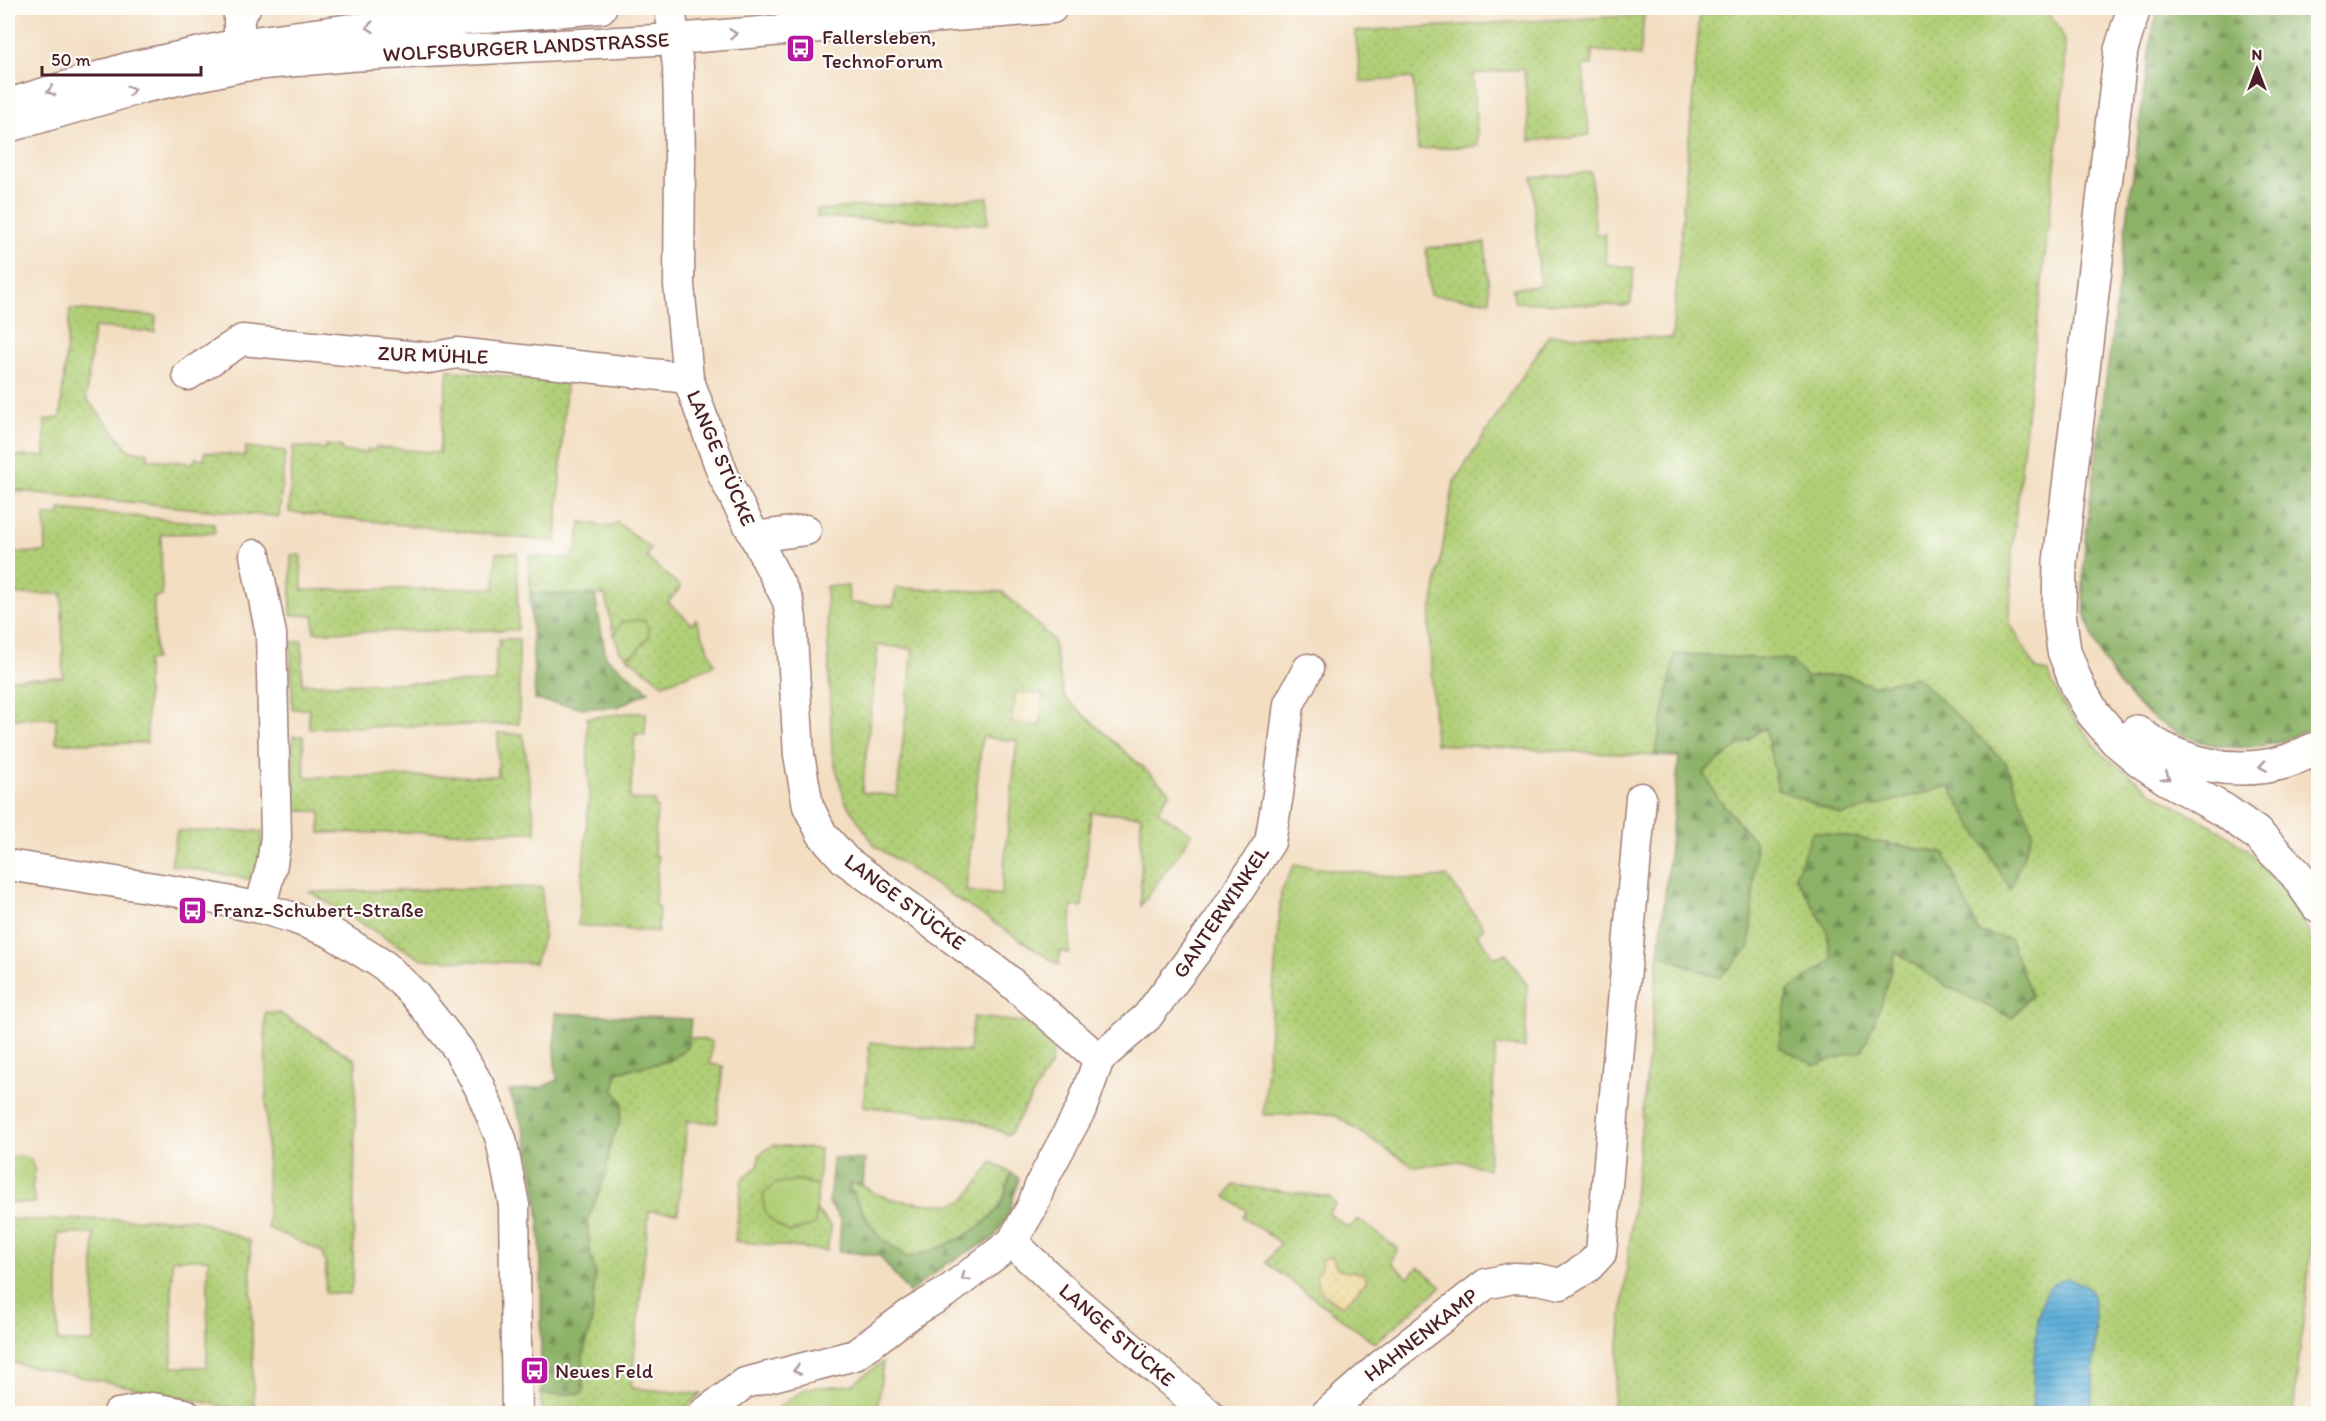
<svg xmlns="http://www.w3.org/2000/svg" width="2326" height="1421" font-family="Itim,sans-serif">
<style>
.grass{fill:url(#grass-dots);stroke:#7e7751;stroke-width:1.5;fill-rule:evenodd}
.forest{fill:url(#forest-firs);stroke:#6b684a;stroke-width:1.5}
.sand{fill:url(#sand-dots);stroke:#9c7c64;stroke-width:1.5}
.park{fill:#b1cf77;stroke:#7e7751;stroke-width:1.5}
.water{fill:url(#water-rules);stroke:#546882;stroke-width:1.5}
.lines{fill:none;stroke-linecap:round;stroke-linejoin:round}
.minor-casing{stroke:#9e7e76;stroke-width:33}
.highway-casing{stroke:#9e7e76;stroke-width:36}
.minor{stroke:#fff;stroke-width:30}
.highway{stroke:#fff;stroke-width:33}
.oneway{stroke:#ae9aa0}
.labels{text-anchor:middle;stroke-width:4.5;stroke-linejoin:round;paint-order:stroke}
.poi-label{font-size:21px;fill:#4a1f2b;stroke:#fdfcf7;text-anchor:start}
.street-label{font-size:21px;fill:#4a1f2b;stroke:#fdfcf7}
</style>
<defs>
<pattern id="grass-dots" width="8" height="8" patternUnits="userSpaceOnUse" patternTransform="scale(1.5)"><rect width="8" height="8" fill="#b1cf77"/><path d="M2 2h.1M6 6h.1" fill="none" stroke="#9ab167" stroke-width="1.8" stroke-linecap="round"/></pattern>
<pattern id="forest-firs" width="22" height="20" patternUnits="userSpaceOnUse" patternTransform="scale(1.5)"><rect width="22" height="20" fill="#8cb268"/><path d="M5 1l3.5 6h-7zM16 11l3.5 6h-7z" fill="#749056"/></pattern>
<pattern id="sand-dots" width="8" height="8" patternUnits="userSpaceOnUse" patternTransform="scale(1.5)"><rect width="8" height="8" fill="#eeda9e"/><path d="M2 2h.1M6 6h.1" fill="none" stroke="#cebb88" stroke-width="1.8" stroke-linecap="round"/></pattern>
<pattern id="water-rules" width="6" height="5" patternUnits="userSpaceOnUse" patternTransform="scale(1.5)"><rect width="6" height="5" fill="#5fb0da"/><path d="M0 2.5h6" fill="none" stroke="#508fb1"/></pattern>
</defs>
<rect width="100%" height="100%" fill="#fdfcf7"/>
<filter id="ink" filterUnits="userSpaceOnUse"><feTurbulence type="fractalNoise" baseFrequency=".0167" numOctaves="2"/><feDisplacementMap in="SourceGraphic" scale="12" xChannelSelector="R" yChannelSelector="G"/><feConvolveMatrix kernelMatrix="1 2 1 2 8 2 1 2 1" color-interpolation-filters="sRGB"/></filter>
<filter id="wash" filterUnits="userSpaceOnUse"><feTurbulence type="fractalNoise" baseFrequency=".008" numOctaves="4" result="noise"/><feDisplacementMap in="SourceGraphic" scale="24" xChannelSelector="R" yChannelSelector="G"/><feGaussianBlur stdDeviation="1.35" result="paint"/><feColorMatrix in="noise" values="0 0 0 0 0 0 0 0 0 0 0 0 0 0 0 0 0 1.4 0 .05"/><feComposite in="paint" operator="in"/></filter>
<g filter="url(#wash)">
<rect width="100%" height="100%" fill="#f3dec2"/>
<path class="grass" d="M1773 8H2042C2067 28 2066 47 2065 77L2012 550 2010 623 2037 670 2048 672 2062 703 2102 754 2158 796 2215 827 2244 847 2263 866 2298 909 2317 952 2318 959V1185L2293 1413H2092L2095 1329 2034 1376 2032 1413H1612L1659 954 1719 978 1756 843 1717 797 1704 772 1765 727 1842 814 1949 786 2010 888 1917 677 1872 686 1846 675 1806 677 1675 654 1655 756 1435 744 1429 626 1454 482 1549 335 1672 338 1700 13Z
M1644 15 1640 56 1592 50V65L1583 66 1589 135 1530 141 1524 69 1473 74 1478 146 1418 149 1413 78 1361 82 1355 31Z
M1591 172 1596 235 1605 234 1606 264 1634 268 1631 302 1626 306 1514 302 1513 288 1540 286 1532 177Z
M988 197V224L817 217V210Z
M1485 243 1490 301 1430 295 1426 248Z
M70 309 156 316 155 332 94 327 86 398 129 450 148 453V459L194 463 195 458 204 459 205 452 245 456 246 447 285 451 279 517 8 490V456H45V420L60 418Z
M448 370 566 383 556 542 289 512 293 446 325 449 326 445 342 447V451L367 453 368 449 375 450 376 447 439 453Z
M60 509 214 524 215 533 161 534 162 596 154 597 155 660 147 661V743H56V718L8 719V679L63 677 62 594H8V553L46 552 45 515H60Z
M581 522 611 527 617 522 651 549 646 557 681 587 668 602 692 624 696 619 715 665 663 684 626 656 634 654 622 622 614 636 605 595 530 593 529 556 571 558 577 546Z
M496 553H517L518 630 314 632V616L291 615V555H301L302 590 495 588Z
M826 586H848L849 603 893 606 896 588 1003 592 1053 640 1064 697 1170 792 1158 811 1192 834 1141 906V816L1091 812 1082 907 1072 906 1069 953 1060 952 1059 965 875 846 845 801 832 754ZM878 645 913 649 897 796 862 792ZM982 737 1017 741 1001 895 966 891Z
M499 639H519V724L309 728V709H292L291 642 302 641V684L496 682V648L500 647Z
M628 713H646L645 735 635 734 630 799 655 801 654 807H657L654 856H658L655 906 659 907 658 932 578 925 589 798 587 718Z
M498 733 523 734 536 832 320 833V811H294L293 736H303L305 777 498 776Z
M177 831H262L263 858 254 880 171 865Z
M1294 865 1422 880 1447 876 1484 928 1477 934 1495 958 1506 953 1527 985 1525 1048 1496 1045 1488 1169 1460 1161 1414 1167 1333 1114 1263 1115 1281 893Z
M542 887 544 935 535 963 432 960 419 958 310 892Z
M265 1012 279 1013 356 1060 353 1279 350 1294 325 1293 326 1265 321 1251 268 1228Z
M973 1017 1043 1024 1055 1036 1051 1064 1009 1135 968 1118 863 1106 870 1042 969 1052Z
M689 1037 712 1041 710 1064 723 1066 717 1123 687 1121 678 1213 649 1211 631 1388 701 1394 679 1413 542 1414 541 1393 549 1395 583 1393V1355L592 1320 595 1272 590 1252 587 1222 606 1174 610 1145 620 1122 614 1091 617 1072 669 1061 688 1047Z
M773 1145 820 1149 818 1187 801 1180 815 1225 816 1209 831 1227 827 1251 735 1241 742 1179 758 1166 759 1155Z
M992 1162 1011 1173C1007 1184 1005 1200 998 1209 976 1236 941 1250 908 1257L881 1238 868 1221 847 1183C867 1184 862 1187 877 1194 891 1201 952 1209 964 1200 971 1195 986 1170 992 1162Z
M1234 1185 1329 1197 1336 1204 1328 1213 1349 1228 1358 1219 1398 1249 1391 1262 1408 1278 1418 1267 1442 1286 1375 1343 1266 1263 1280 1243 1243 1217 1247 1211 1226 1197Z
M194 1219 250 1241 254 1412 8 1362V1220ZM58 1234H94V1342H58ZM172 1259H208L207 1367H172Z"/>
<path class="forest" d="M2158 8H2318V723C2247 771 2161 745 2114 677 2102 661 2093 639 2087 619 2080 595 2084 566 2085 541L2151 38Z
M530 593 595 596 606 657 649 691 618 707 585 708 535 700Z
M1675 654 1791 660 1806 677 1846 675 1872 686 1917 677 2006 763 2033 832 2010 889 1949 786 1842 815 1778 790 1765 727 1704 772 1717 797 1756 843 1750 947 1719 978 1659 954 1679 757 1655 756Z
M1813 831 1944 853 1979 932 2010 939 2031 995 2012 1018 1946 986 1896 952 1882 1002 1863 1050 1815 1065 1779 1047 1788 991 1832 960 1826 928 1795 876Z
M555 1013 691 1019 688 1047 669 1061 617 1072 614 1091 623 1102 620 1122 610 1145 606 1174 587 1222 590 1252 595 1272 592 1320 583 1356V1393L549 1395 541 1393C540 1307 547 1217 525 1134 521 1119 514 1105 509 1091L542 1087 558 1080 555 1071Z
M833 1158 865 1160 863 1184H848L868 1221 881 1238 908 1257C941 1249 976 1236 998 1209 1005 1200 1007 1184 1011 1173L1019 1178 1009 1213 994 1238 946 1264 909 1293 880 1256 839 1251 841 1219 829 1204Z"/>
<path class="sand" d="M1016 692 1043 694 1040 726 1011 723Z
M1332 1256 1337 1269 1343 1271 1364 1273 1367 1281 1343 1306C1327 1299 1319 1294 1316 1276L1321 1268V1260Z"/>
<path class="park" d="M637 620 644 621 648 627 649 636 634 654 626 656 620 651 614 636 622 622Z
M18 1156 30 1159 35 1171 32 1189 36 1203H8V1158Z
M801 1180 818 1187 815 1225 789 1232C770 1221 761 1216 764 1193L777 1183Z
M883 1362 877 1413 769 1414 807 1388 851 1385Z"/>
<path class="water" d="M2069 1279C2079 1282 2086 1283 2092 1293 2099 1307 2092 1392 2092 1413H2032C2033 1387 2033 1309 2048 1289 2053 1283 2061 1281 2069 1279Z"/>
</g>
<g filter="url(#ink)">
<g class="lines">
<defs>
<path id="minor" d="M670 8 678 66 680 156 679 285 688 378 724 477 788 601 791 619 799 755 808 806 822 834 845 860 1000 973 1099 1059 1081 1109 1042 1181 1032 1207 1012 1242 1072 1298 1209 1414
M239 44V16L245 8
M8 104 127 68 239 44 344 30 601 8
M8 127 145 87 243 66 349 56 675 39 1052 8
M188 375 242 340 429 358 457 353 688 378
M755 537 806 530
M255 555 271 634 276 837 272 864 260 908
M8 865 192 894 260 908 294 918 330 932 385 966 414 994 458 1049 479 1086 501 1139 514 1205 517 1414
M1099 1059 1147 1017 1218 922 1270 842 1278 794 1289 704 1308 669
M118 1414 152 1408 185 1414
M703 1414 745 1383 855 1355 910 1314 948 1291 1012 1242
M1326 1414 1384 1363 1486 1284 1513 1278 1538 1279 1561 1284 1588 1267 1601 1253 1641 798"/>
<path id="highway" d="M2134 8 2121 50 2060 562 2059 612 2064 651 2078 687 2093 713 2116 740 2140 760 2168 779 2225 811 2256 833 2296 874 2318 906
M2137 732C2179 765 2236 777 2288 761 2298 757 2308 752 2318 748"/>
</defs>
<use href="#minor" class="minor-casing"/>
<use href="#highway" class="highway-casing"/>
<use href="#minor" class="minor"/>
<use href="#highway" class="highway"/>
</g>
<defs><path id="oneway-chevron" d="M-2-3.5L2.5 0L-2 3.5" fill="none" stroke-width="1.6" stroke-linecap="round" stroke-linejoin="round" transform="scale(1.5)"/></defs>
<g class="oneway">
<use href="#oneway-chevron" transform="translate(370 27) rotate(174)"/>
<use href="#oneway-chevron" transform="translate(733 34) rotate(-5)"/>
<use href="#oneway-chevron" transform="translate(131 90) rotate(-16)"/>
<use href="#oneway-chevron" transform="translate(51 91) rotate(164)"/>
<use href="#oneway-chevron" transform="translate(2263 766) rotate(171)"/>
<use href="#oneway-chevron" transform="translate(2166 777) rotate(32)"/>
<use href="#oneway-chevron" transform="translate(965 1277) rotate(143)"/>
<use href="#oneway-chevron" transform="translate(797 1370) rotate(166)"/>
</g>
</g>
<defs>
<symbol id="bus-square" viewBox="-11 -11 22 22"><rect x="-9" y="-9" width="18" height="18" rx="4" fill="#b5179e" stroke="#fdfcf7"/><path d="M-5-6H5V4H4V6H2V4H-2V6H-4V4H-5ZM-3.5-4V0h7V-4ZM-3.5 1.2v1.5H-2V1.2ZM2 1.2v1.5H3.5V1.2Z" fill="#fff"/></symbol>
</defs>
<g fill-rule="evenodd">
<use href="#bus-square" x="784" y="32" width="33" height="33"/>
<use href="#bus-square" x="176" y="894" width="33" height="33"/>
<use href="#bus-square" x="518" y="1354" width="33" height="33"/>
</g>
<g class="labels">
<g class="poi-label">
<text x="822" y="44">Fallersleben,<tspan x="822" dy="24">TechnoForum</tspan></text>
<text x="213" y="917">Franz-Schubert-Straße</text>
<text x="555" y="1378">Neues Feld</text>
</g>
<g class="street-label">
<text transform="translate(526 47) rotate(-3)" y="7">WOLFSBURGER LANDSTRASSE</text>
<text transform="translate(433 355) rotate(2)" y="7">ZUR MÜHLE</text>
<text transform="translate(721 458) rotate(67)" y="7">LANGE STÜCKE</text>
<text transform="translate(905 902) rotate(37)" y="7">LANGE STÜCKE</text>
<text transform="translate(1221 912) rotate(-56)" y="7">GANTERWINKEL</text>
<text transform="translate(1117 1335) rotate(41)" y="7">LANGE STÜCKE</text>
<text transform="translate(1421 1335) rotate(-38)" y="7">HAHNENKAMP</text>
</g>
</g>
<rect width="2326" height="1421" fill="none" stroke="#fdfcf7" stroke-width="30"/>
<g transform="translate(2257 69)" stroke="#fdfcf7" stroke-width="4.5" paint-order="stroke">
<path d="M0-4.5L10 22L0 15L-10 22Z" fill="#4a1f2b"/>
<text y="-9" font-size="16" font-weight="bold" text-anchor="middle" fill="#4a1f2b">N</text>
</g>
<path d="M42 66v9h159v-9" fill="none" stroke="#4a1f2b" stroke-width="3"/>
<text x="51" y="66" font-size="18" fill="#4a1f2b" stroke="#fdfcf7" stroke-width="4.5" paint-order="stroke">50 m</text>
</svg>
